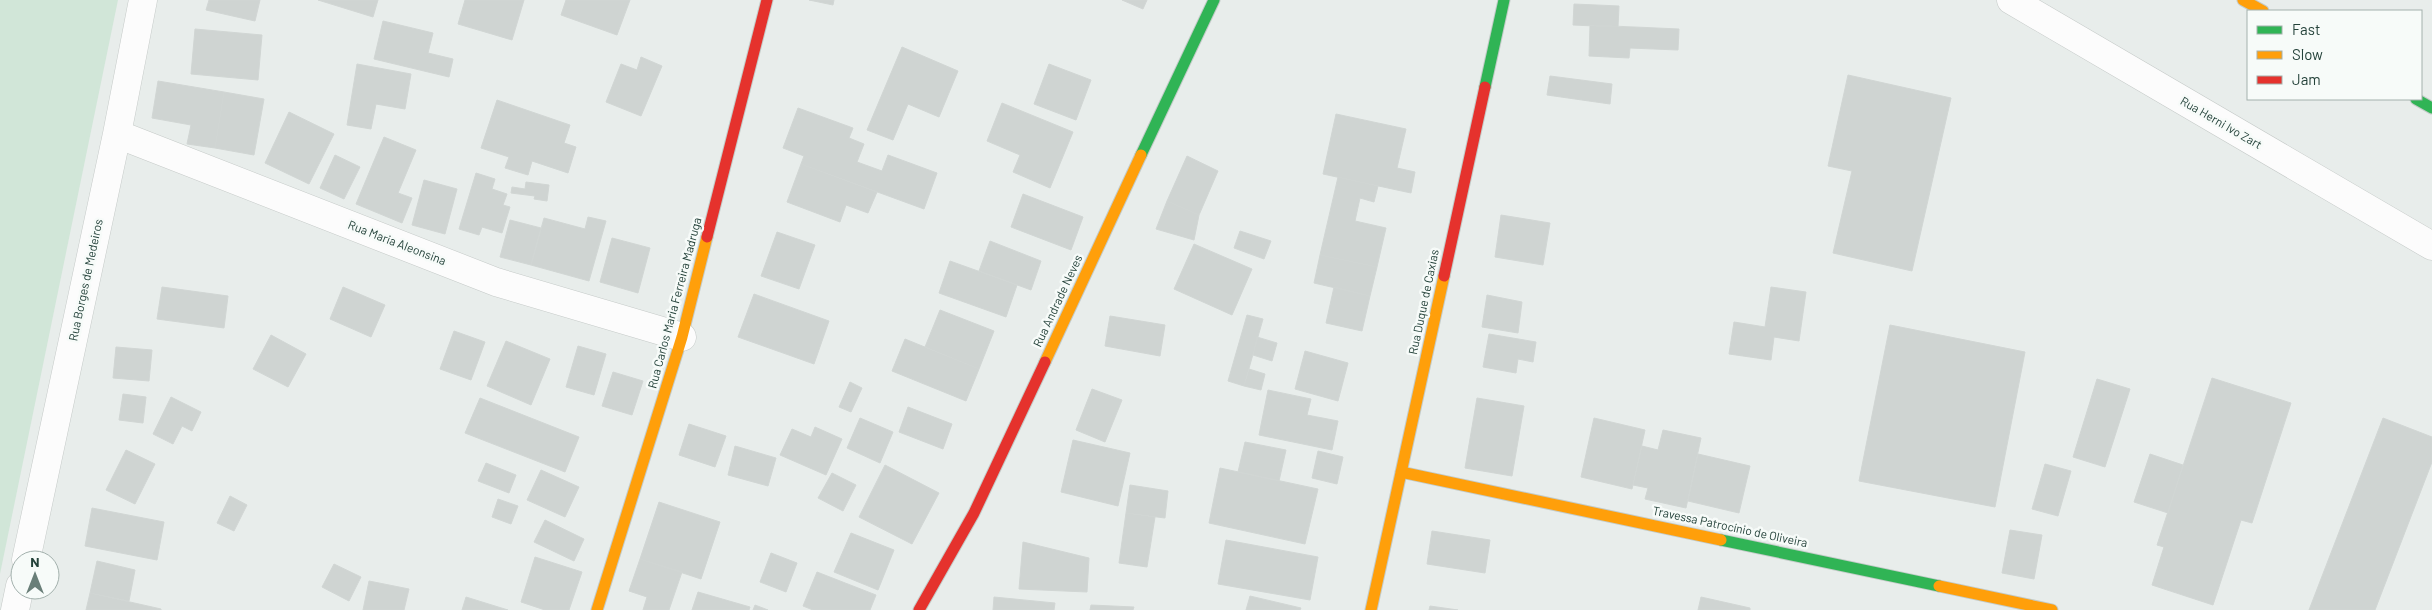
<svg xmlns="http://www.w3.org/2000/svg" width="2432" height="610" font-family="Barlow,sans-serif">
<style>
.green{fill:#d1e6d8}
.building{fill:#cfd4d2;stroke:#d1d6d4}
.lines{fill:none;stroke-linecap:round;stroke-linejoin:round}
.street-casing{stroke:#c5cac8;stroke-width:29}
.fast-casing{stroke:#c3cbc8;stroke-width:13}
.slow-casing{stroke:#c3cbc8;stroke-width:13}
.jam-casing{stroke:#c3cbc8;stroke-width:13}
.street{stroke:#fcfcfc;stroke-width:28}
.fast{stroke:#30b455;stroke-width:11}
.slow{stroke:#ff9f0a;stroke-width:11}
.jam{stroke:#e5322d;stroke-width:11}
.labels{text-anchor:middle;stroke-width:5;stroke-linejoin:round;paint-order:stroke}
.street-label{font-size:12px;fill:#24423a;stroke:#f7fbf9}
</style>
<rect width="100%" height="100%" fill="#e8edeb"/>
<path class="green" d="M0 0H118L0 574Z"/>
<path class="building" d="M209 0H260L255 21 206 10Z
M318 0H378L373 17Z
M465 0H524L512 40 458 24Z
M566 0H630L617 35 561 15Z
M809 0H834L833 5Z
M1122 0H1147L1143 9Z
M1574 4 1619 6 1618 27 1573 25Z
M383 21 433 33 428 53 453 59 449 77 374 59Z
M1590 25 1679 29 1678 50 1630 48 1629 58 1589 56Z
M195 29 262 35 258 80 191 74Z
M902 47 958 71 939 117 908 104 893 140 867 130Z
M641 57 662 66 641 116 606 102 621 64 637 70Z
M357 64 411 74 405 109 376 104 371 129 347 125Z
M1049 64 1091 80 1076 120 1034 104Z
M1848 75 1951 98 1912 271 1833 253 1852 171 1828 166Z
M1550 76 1612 84 1610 104 1547 95Z
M158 81 224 92 215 148 187 144 191 125 152 118Z
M224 92 264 99 254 155 215 148Z
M497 100 570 125 564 143 576 147 568 173 532 161 528 175 505 168 509 157 481 148Z
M1002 103 1073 132 1050 188 1013 172 1020 155 987 141Z
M798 108 853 128 849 138 864 144 857 162 882 171 888 155 937 173 924 209 801 164 804 156 783 148Z
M289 112 334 134 309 184 265 163Z
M1336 114 1406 129 1397 168 1415 172 1411 193 1323 174Z
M384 137 416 150 398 193 412 198 402 223 356 204Z
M335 155 360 167 344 199 320 188Z
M1187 156 1218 171 1199 215 1167 201Z
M801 164 877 192 868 213 846 205 840 222 787 202Z
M476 173 495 179 492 189 507 194 503 205 510 207 502 233 482 227 479 235 459 229Z
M1338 177 1378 186 1374 202 1360 198 1355 221 1386 228 1377 267 1320 255Z
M424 180 457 189 445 234 412 225Z
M526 182 549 185 547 201 534 199 535 196 511 193 512 187 525 189Z
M1023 194 1083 217 1071 250 1011 227Z
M1167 201 1199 215 1194 240 1156 229Z
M1501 215 1550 223 1543 265 1495 257Z
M588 217 606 221 589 281 531 265 544 218 585 229Z
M510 220 541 228 531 265 500 257Z
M1240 231 1271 241 1264 259 1234 248Z
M777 232 815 245 799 289 761 276Z
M612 238 650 248 638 293 600 282Z
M990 241 1041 261 1031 290 979 271Z
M1194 244 1252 269 1232 315 1174 289Z
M1320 255 1377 267 1370 296 1314 283Z
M950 261 1017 285 1006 317 939 293Z
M162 287 228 296 224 328 157 319Z
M343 287 385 305 371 337 330 319Z
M1334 287 1370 296 1362 331 1326 323Z
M1771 287 1806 292 1799 341 1774 337 1771 360 1729 354 1734 322 1765 327Z
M754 294 829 321 814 364 738 337Z
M1487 295 1522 302 1518 333 1482 327Z
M940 310 994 331 979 369 925 347Z
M1247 315 1263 319 1244 386 1228 381Z
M1110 316 1165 325 1160 356 1105 346Z
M1890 325 2025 352 1995 507 1859 481Z
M454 331 485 342 471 380 440 369Z
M1489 334 1536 342 1533 362 1518 359 1516 373 1483 367Z
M271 335 306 354 288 387 253 369Z
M1257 337 1277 343 1272 361 1253 355Z
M905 339 979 369 966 401 892 371Z
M506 341 550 359 531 405 487 386Z
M578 346 606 354 594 395 566 387Z
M116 347 152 350 149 381 113 378Z
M1305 351 1348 363 1338 401 1295 389Z
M1249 369 1265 374 1261 390 1244 386Z
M613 372 643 381 632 415 602 406Z
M2212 378 2291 403 2252 523 2241 520 2213 605 2152 585 2164 547 2157 545Z
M2097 379 2130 389 2105 467 2073 457Z
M850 382 862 388 851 412 839 407Z
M1092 389 1122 400 1105 442 1076 430Z
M1268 390 1311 399 1307 415 1338 421 1332 450 1259 435Z
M123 394 146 397 143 423 119 420Z
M171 397 201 412 192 431 182 426 173 444 153 434Z
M480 398 579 437 565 472 465 433Z
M1477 398 1524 406 1512 476 1465 468Z
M908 407 952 424 943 449 899 432Z
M860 418 893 432 880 463 847 448Z
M1594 418 1645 430 1632 489 1581 477Z
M2383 418 2432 437V462L2375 610H2309Z
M689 424 726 436 715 467 679 455Z
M815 427 842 439 826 475 780 455 792 429 811 437Z
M1663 430 1701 438 1686 508 1645 499 1648 488 1633 485 1642 446 1658 450Z
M1073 440 1130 453 1118 506 1061 492Z
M1245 442 1286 450 1279 481 1238 472Z
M735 446 776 458 768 486 728 475Z
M126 450 155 464 135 504 106 490Z
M1318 451 1343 457 1337 484 1312 478Z
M1698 454 1750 466 1739 513 1688 501Z
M2150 454 2183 465 2168 513 2134 502Z
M486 463 516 475 509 493 478 481Z
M2045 464 2071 471 2058 516 2032 509Z
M885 465 939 493 912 544 859 517Z
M1220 468 1318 489 1305 544 1209 523Z
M541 470 579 487 565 517 527 500Z
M832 473 856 485 843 511 818 498Z
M1130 485 1168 491 1165 518 1126 513Z
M230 496 247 505 234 531 217 523Z
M498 499 518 506 511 524 492 517Z
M659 502 720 522 701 579 640 559Z
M92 508 164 522 157 560 85 546Z
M1126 513 1155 517 1147 567 1119 563Z
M545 520 584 539 574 561 534 542Z
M2010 530 2042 535 2034 579 2002 573Z
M1432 531 1490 540 1485 573 1427 564Z
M851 533 894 550 878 590 834 572Z
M1226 540 1318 557 1310 600 1218 584Z
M1023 542 1089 558 1087 592 1019 589Z
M771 553 797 563 786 592 760 582Z
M535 557 582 572 569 610H545L521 602Z
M640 559 682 572 669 610H643L647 597 629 591Z
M97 561 135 570 129 601 90 593Z
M334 564 361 577 349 601 322 587Z
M817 572 876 595 870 610H813L803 606Z
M369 581 409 589 404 610H363Z
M698 592 750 607 749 610H692Z
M90 593 161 609V610H86Z
M1250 596 1301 608 1300 610H1246Z
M466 597 508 610H462Z
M994 597 1055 603 1054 610H993Z
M1701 597 1750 608V610H1698Z
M755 605 768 610H753Z
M1091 605 1134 607 1133 610H1090Z
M1430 606 1458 610H1429Z"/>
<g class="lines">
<defs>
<path id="street" d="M2011 0 2432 246
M117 134 496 282 682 337
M26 560 117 134 143 0
M15 610 20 586"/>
<path id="fast" d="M1485 87 1504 0
M2416 99 2432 108
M1141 155 1214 0
M1721 540 1939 586"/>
<path id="slow" d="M2243 0 2263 11
M1045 362 1141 155
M1401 472 1721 540
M1939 586 2052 610
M597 610 682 337 707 237
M1371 610 1444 276"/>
<path id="jam" d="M707 237 767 0
M1444 276 1485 87
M919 610 974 513 1045 362"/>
</defs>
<use href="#street" class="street-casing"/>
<use href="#fast" class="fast-casing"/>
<use href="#slow" class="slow-casing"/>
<use href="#jam" class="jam-casing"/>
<use href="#street" class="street"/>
<use href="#fast" class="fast"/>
<use href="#slow" class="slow"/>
<use href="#jam" class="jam"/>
</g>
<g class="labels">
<g class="street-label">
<text transform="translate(2221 123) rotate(30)" y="4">Rua Herni Ivo Zart</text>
<text transform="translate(397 243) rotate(21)" y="4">Rua Maria Aleonsina</text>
<text transform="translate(86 280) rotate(-78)" y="4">Rua Borges de Medeiros</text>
<text transform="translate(1058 301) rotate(-65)" y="4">Rua Andrade Neves</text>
<text transform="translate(1424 302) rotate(-78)" y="4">Rua Duque de Caxias</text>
<text transform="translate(675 303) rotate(-75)" y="4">Rua Carlos Maria Ferreira Madruga</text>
<text transform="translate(1730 527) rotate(12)" y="4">Travessa Patrocínio de Oliveira</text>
</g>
</g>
<rect x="2247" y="10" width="175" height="90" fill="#f7fbf9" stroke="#a3b1ad"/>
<rect x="2257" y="26" width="25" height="8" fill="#30b455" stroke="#a3b1ad"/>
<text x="2292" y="35" font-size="15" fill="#24423a">Fast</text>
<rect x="2257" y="51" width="25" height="8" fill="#ff9f0a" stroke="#a3b1ad"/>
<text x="2292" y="60" font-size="15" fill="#24423a">Slow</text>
<rect x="2257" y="76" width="25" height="8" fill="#e5322d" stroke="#a3b1ad"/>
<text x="2292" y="85" font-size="15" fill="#24423a">Jam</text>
<g transform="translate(35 575)"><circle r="24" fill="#f7fbf9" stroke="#a3b1ad"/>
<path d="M0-4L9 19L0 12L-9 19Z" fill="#697e78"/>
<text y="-8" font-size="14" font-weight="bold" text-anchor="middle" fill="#24423a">N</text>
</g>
</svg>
